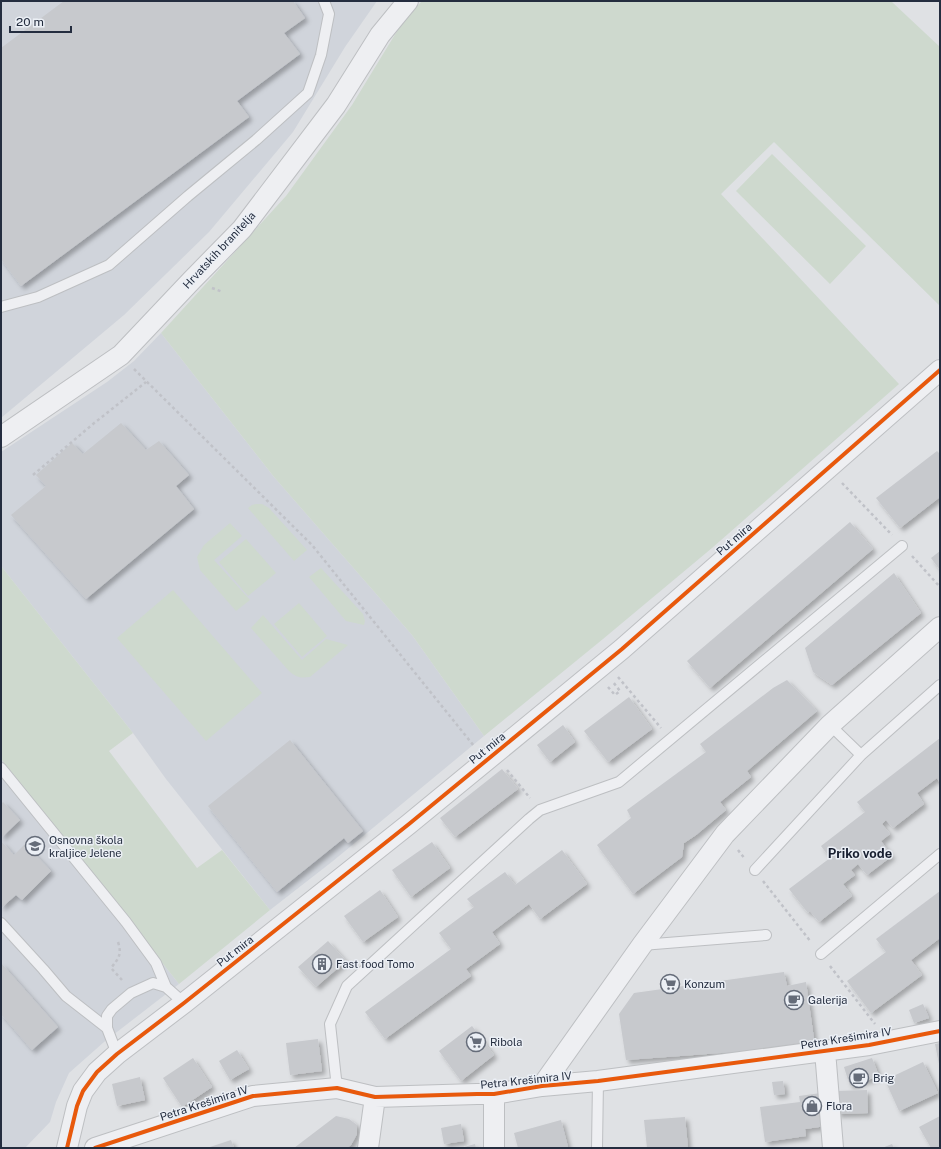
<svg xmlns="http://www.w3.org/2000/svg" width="941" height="1149" font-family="'Public Sans',sans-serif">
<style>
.built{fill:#d0d4db}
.green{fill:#ced9ce}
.building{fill:#c7c9cd;filter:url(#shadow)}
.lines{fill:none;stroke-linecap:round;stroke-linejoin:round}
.service-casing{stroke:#bdbfc2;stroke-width:12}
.minor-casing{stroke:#bdbfc2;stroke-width:22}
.path{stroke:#c0c2c8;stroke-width:2.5;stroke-dasharray:3 3;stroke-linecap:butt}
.service{stroke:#eeeff2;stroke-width:10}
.minor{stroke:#eeeff2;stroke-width:20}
.cycleway-casing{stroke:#ebeff5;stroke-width:6}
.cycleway{stroke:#e8590c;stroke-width:4}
.labels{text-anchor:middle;stroke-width:3;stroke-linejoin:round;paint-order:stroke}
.street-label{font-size:11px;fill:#242d3f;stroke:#ebeff5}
.poi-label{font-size:11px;fill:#242d3f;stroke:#ebeff5;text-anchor:start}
.quarter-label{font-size:13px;font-weight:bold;fill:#171e2f;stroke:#ebeff5}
</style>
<defs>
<filter id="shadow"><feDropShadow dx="3.5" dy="3.5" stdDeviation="2" flood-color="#0004"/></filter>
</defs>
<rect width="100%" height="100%" fill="#dfe1e4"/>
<path class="built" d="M1 1H377L345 47 293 132 209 232 124 315 1 418Z
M161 333 274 477 412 635 484 736 333 861 270 910 166 779 133 733 1 566V452L107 382 134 361Z
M1 759 179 984 104 1042 69 1073 56 1102 50 1122 25 1148H1Z"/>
<path class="green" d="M422 1H892V2L940 47V306L774 142 721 194 899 384 712 548 603 639 484 736 412 635 274 477 161 333 286 196 352 105 402 23Z
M772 154 866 246 830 284 736 191Z
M256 504H262L269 508 307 550 294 561 248 508 252 505Z
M230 523 242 536 214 560 250 600 236 611 200 570 197 557 204 545Z
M246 539 276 573 248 596 219 562Z
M1 566 133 733 109 751 197 868 222 850 270 910 179 984 1 759Z
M321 568 363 614 365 621 364 625 346 621 309 577Z
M173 590 262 693 206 741 117 638Z
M299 603 327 636 302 657 274 624Z
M263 615 302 660 326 639 348 645 310 677C301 678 297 678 289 671L251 628Z"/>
<path class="building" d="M64 1H293L305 18 284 33 300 54 237 101 249 117 21 286 1 259V48Z
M121 423 146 450 159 441 189 475 176 486 194 509 86 599 11 515 46 486 36 475 72 443 83 454Z
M937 451 940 454V497L900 528 876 498Z
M850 522 873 549 710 688 687 661Z
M940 551V570L931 558Z
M894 573 921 613 832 685 813 672 805 648Z
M787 680 817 711 747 771 751 777 720 802 726 810 696 835 684 843 682 857 633 894 597 845 631 818 627 810 706 752 700 744 773 688Z
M629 697 652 729 608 762 584 731Z
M563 725 575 742 550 762 537 745Z
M940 738V783L937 778 917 793 924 804 893 828 886 820 882 824 890 834 881 841 892 856 867 875 858 864 851 870 855 875 843 884 852 896 819 922 810 911 808 913 789 889 830 858 821 846 865 812 857 802Z
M290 740 363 831 348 843 344 838 277 892 208 806Z
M502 769 518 789 455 837 440 818Z
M3 802 20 820 1 838V804Z
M1 841 14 855 25 844 51 871 22 900 16 895 1 908Z
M432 842 450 868 411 897 392 870Z
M562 850 587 884 540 919 529 904 492 932 500 944 466 969 471 976 385 1039 365 1012 451 949 439 933 474 907 467 899 505 872 515 885Z
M380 890 398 917 363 942 344 916Z
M940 891V938L911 960 922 975 871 1013 847 981 886 952 876 939Z
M328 941 346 961 316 987 298 967Z
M1 963 58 1027 32 1050 1 1014Z
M784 972 787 986 806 982 815 1046 626 1060 619 1014 634 993Z
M923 1004 929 1018 914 1023 909 1010Z
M472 1026 494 1055 461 1081 439 1051Z
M318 1039 322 1071 290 1075 286 1043Z
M940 1043V1064H939L935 1044Z
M237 1050 249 1069 230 1080 219 1061Z
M193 1058 212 1087 182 1107 163 1078Z
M872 1058 879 1076 850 1086 844 1067Z
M923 1062 938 1093 899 1111 885 1080Z
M140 1077 145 1100 117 1106 112 1084Z
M783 1081 785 1094 774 1095 772 1082Z
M867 1090 868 1113 837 1114 836 1091Z
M821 1093 826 1126 805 1129 806 1136 765 1142 760 1107 800 1102 799 1096Z
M336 1116 349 1119 357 1125V1134L351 1145 347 1148H294Z
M940 1116V1148H931L919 1127Z
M685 1117 688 1148H647L644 1120Z
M561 1120 568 1147 564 1148H518L514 1133Z
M461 1124 464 1141 444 1144 441 1128Z
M231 1140 234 1148H207Z
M475 1144 476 1148H464V1147Z
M892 1144 894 1148H882Z"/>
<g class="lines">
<defs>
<path id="service" d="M1 307 38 297 109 265 188 196 256 140 308 93 321 55 329 14 324 1
M830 725 861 755
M1 768 126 922 156 963 166 987
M755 870 861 755 940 685
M1 923 43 969 66 996 107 1028
M642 945 766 935
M821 954 940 854
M117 1054 107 1028V1016L112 1009 131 993 153 983 166 987 184 1003
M337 1088 330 1024 347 986 529 819 540 810 619 782 902 546
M597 1148 598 1081"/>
<path id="minor" d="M1 437 121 355 191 281 242 229 336 105 380 35 408 1
M825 1051 833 1148
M542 1086 642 945 725 834 830 725 940 627
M67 1148 77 1106 83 1091 97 1072 117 1054 184 1003 409 824 622 649 940 370
M95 1148 253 1096 337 1088 375 1097 477 1094H494L542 1086 598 1081 869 1045 940 1031
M368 1148 375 1097
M494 1148V1094"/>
</defs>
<use href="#service" class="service-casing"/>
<use href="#minor" class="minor-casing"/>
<path class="path" d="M212 288 223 292
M134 369 312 545 474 746
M33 475 93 424 146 382
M842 483 892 535
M912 556 940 587
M618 677 661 728
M608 687 615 695 620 691 613 682
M507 770 530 798
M738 850 745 859
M763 881 811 942
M118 942C122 954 119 958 111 968L122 980
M830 966 875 1024"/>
<use href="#service" class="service"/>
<use href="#minor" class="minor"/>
<defs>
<path id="cycleway" d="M67 1148 77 1106 83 1091 97 1072 117 1054 184 1003 409 824 622 649 940 370
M95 1148 253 1096 337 1088 375 1097 477 1094H494L542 1086 598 1081 869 1045 940 1031"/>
</defs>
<use href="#cycleway" class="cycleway-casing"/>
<use href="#cycleway" class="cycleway"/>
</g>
<defs>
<symbol id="school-ring" viewBox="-11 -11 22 22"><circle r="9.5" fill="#ebeff5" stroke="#656c79" stroke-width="1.5"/><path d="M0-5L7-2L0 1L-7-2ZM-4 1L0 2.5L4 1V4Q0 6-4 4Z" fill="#656c79"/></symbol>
<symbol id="building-ring" viewBox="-11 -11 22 22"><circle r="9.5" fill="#ebeff5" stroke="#656c79" stroke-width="1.5"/><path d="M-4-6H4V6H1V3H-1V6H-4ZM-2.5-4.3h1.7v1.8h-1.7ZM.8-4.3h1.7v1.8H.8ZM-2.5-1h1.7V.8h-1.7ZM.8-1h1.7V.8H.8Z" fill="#656c79"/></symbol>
<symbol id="supermarket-ring" viewBox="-11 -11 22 22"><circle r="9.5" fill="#ebeff5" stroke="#656c79" stroke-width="1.5"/><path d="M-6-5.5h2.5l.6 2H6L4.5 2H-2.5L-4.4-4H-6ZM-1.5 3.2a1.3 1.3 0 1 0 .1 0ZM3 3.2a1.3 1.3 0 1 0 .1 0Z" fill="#656c79"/></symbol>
<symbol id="cafe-ring" viewBox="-11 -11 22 22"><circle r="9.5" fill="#ebeff5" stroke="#656c79" stroke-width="1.5"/><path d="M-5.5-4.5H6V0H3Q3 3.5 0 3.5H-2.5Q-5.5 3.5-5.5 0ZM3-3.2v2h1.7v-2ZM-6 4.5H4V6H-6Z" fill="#656c79"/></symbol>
<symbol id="shop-ring" viewBox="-11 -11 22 22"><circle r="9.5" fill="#ebeff5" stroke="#656c79" stroke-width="1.5"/><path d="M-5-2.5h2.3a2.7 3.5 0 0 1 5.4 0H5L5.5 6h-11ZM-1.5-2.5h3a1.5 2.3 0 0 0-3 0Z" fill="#656c79"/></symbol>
</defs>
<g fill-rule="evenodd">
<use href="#school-ring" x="24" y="835" width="22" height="22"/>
<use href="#building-ring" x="311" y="953" width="22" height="22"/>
<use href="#supermarket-ring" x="659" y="973" width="22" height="22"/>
<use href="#cafe-ring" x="783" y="989" width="22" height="22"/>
<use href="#supermarket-ring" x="465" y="1031" width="22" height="22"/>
<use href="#cafe-ring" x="848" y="1067" width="22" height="22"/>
<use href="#shop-ring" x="801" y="1095" width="22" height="22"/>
</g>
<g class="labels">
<g class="street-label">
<text transform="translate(219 250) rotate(-47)" y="4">Hrvatskih branitelja</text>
<text transform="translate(734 539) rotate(-41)" y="4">Put mira</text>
<text transform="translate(487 748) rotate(-39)" y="4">Put mira</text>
<text transform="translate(235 951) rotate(-38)" y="4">Put mira</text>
<text transform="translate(846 1038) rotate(-9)" y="4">Petra Krešimira IV</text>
<text transform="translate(526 1080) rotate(-6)" y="4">Petra Krešimira IV</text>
<text transform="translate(204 1103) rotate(-18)" y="4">Petra Krešimira IV</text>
</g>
<g class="poi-label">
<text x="49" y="844">Osnovna škola<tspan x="49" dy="13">kraljice Jelene</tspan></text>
<text x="336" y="968">Fast food Tomo</text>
<text x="684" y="988">Konzum</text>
<text x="808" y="1004">Galerija</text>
<text x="490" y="1046">Ribola</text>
<text x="873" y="1082">Brig</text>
<text x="826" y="1110">Flora</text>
</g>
<g class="quarter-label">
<text x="860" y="858">Priko vode</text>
</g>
</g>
<rect width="941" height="1149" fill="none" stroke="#242d3f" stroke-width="4"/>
<path d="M10 26v6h61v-6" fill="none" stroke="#242d3f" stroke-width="2"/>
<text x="16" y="26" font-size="12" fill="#242d3f" stroke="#ebeff5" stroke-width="3" paint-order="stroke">20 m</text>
</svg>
